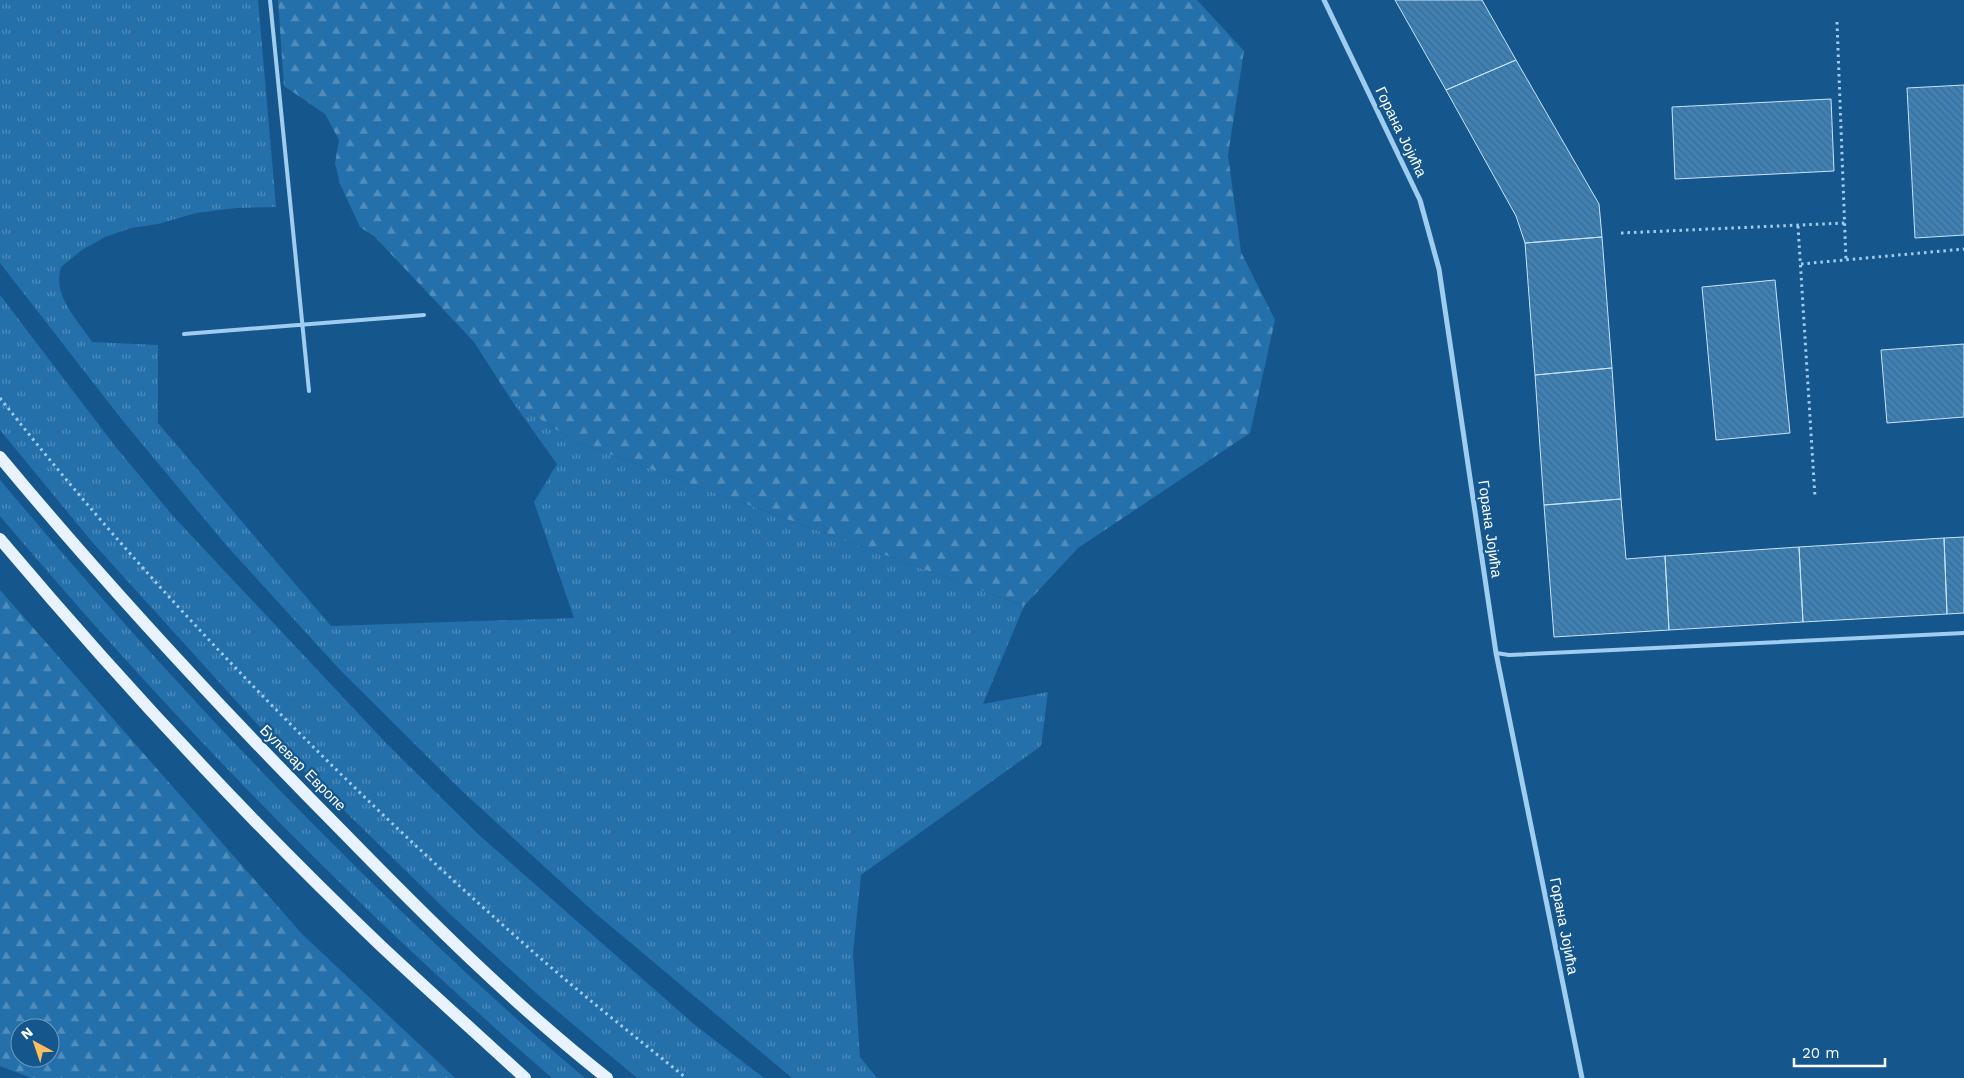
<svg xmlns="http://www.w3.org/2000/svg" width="1964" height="1078" font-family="'Work Sans',sans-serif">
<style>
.grass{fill:url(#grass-tufts)}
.forest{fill:url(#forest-firs);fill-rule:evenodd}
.building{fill:url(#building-back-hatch);stroke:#c5e4fc}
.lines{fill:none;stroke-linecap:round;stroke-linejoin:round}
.path{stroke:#9fcdf0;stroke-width:3;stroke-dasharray:2.5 4;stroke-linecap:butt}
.service{stroke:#9fcdf0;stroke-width:4}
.minor{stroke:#9fcdf0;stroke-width:5}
.primary{stroke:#e8f3ff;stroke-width:12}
.labels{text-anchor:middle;stroke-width:4.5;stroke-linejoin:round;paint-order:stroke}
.street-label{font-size:15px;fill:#fff;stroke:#15578d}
</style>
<defs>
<pattern id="grass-tufts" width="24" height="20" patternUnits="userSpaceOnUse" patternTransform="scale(1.25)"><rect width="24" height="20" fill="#2470aa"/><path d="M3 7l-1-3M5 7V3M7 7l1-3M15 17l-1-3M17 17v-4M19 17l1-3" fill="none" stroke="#508dbb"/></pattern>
<pattern id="forest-firs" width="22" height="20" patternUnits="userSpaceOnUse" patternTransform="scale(1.25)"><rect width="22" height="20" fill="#2470aa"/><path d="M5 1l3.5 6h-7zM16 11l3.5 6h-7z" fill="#508dbb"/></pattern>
<pattern id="building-back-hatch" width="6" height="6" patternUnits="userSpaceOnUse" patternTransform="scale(1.25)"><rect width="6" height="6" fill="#3d81b6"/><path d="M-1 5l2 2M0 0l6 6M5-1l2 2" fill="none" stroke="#446986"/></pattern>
</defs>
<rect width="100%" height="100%" fill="#15578d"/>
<path class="grass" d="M0 0H258L276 207 236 208 196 213 158 224 131 228 105 237 82 250 61 267C52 296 77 319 92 342L158 345V423L331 626 574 618 534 502 557 464 512 401 574 441 1024 606 983 704 1048 692 1041 746 861 875 853 953 860 1057 877 1078H792L595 913 462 791 341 671 226 545 123 421 0 263Z
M0 295 115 446 173 516 387 744 478 834 695 1025 764 1078H637L537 994 451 915 269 737 93 543 0 430Z
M0 480C113 614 231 744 356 867 430 940 505 1011 585 1078H552C353 906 170 717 0 516Z"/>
<path class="forest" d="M278 0H1197L1244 51 1228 155 1241 252 1275 320 1250 433 1078 548 1024 606 574 441 512 401 474 342 375 237 360 227 340 184 335 163 339 140 325 114 284 86Z
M0 590 302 934 455 1078H31L0 1066ZM20 1028H50V1058H20Z"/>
<path class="building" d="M1395 0H1482L1516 60 1446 90Z
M1516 60 1599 204 1602 237 1525 243 1516 216 1446 90Z
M1964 85V235L1915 238 1907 88Z
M1831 99 1834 171 1675 179 1672 107Z
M1602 237 1612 368 1535 375 1525 243Z
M1775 280 1790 433 1716 440 1702 287Z
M1964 344V417L1887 423 1881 350Z
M1612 368 1621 499 1544 505 1535 375Z
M1621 499 1626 559 1665 556 1669 630 1554 637 1544 505Z
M1964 537V613L1947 614 1944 538Z
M1944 538 1947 614 1803 622 1799 547Z
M1799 547 1803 622 1669 630 1665 556Z"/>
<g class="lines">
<path class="path" d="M1837 22 1846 261
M1798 226 1815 497
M1621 233 1845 223
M1801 264 1964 249
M0 398C158 599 347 789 539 957 587 999 637 1038 686 1078"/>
<path class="service" d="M270 0 309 391
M184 334 424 315
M1496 653 1509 655 1964 633"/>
<path class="minor" d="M1324 0 1420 200 1439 269 1496 653 1582 1078"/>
<path class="primary" d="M0 457C108 587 223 711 342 831 425 916 513 1004 607 1078
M0 539C119 680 246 817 380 945 428 990 477 1034 525 1078"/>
</g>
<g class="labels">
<g class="street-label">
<text transform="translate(1401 132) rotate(64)" y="5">Горана Јојића</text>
<text transform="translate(1490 529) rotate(82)" y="5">Горана Јојића</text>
<text transform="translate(303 768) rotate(45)" y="5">Булевар Европе</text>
<text transform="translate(1564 926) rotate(79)" y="5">Горана Јојића</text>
</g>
</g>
<g transform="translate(35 1043) rotate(320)"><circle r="24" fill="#15578d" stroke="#739abb"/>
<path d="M0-4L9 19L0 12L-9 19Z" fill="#ffbe5e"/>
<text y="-8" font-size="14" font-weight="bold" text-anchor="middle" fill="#ffffff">N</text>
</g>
<path d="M1794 1058v8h91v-8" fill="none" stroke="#ffffff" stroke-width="2.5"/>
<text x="1802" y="1058" font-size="15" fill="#ffffff" stroke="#15578d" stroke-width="4" paint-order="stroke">20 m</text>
</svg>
